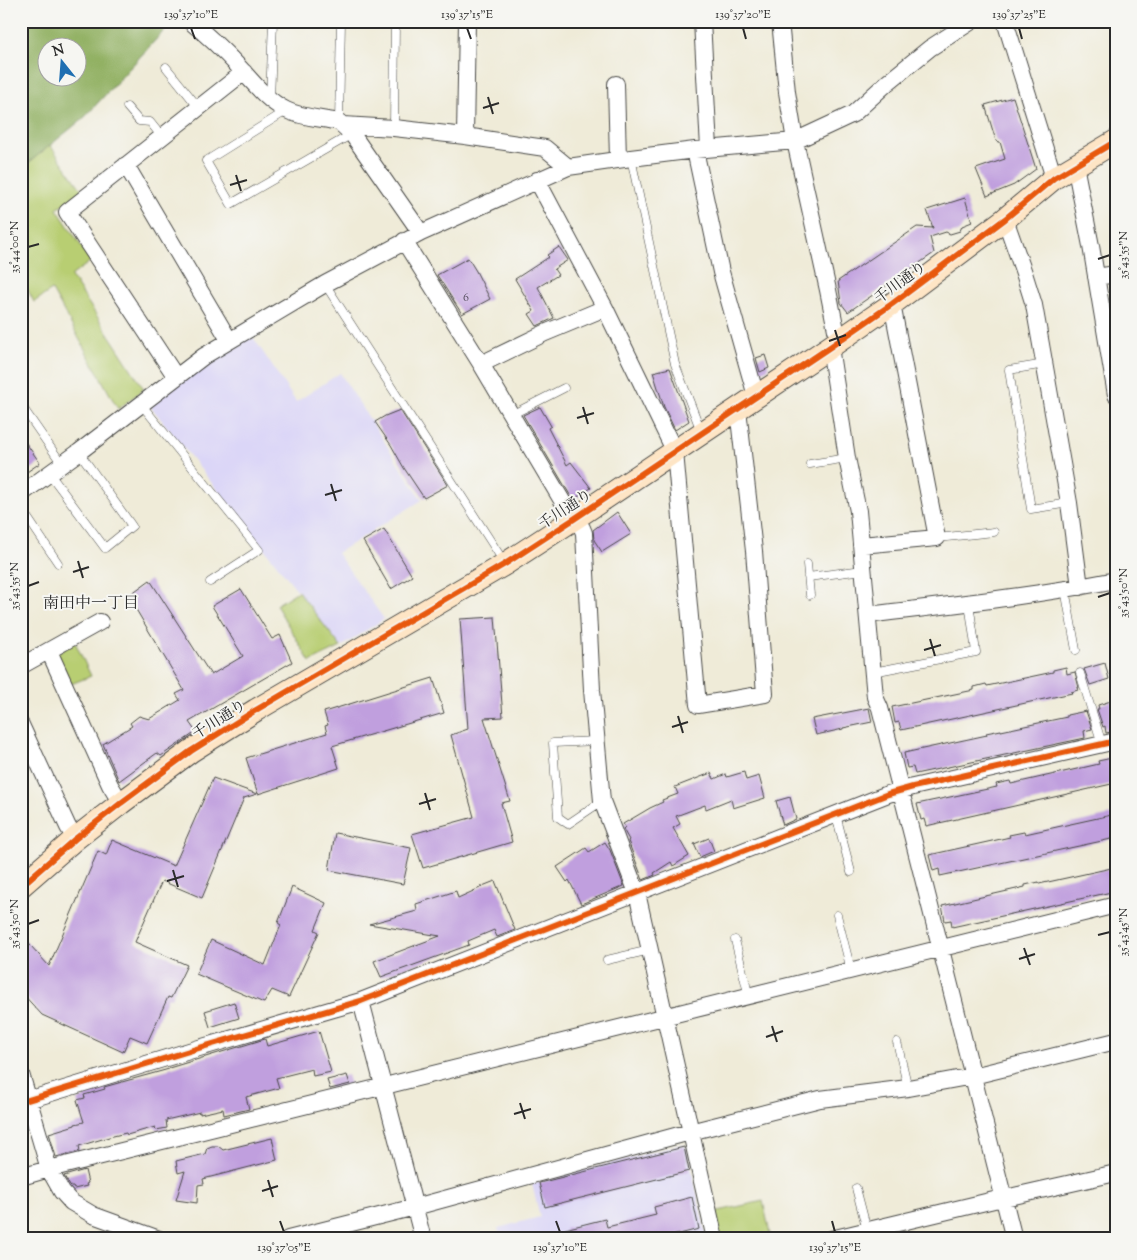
<svg xmlns="http://www.w3.org/2000/svg" width="1137" height="1260" font-family="'Sorts Mill Goudy','Noto Serif JP',serif">
<style>
.built{fill:#dbd6f7}
.green{fill:#b8ce72;stroke:#727c4e}
.forest{fill:#92b164;stroke:#5e6e48;fill-rule:evenodd}
.building{fill:#c09fde}
.lines{fill:none;stroke-linecap:round;stroke-linejoin:round}
.lane-casing{stroke:#484845;stroke-width:9}
.street-casing{stroke:#484845;stroke-width:18}
.secondary-casing{stroke:#484845;stroke-width:24}
.lane{stroke:#fff;stroke-width:8}
.street{stroke:#fff;stroke-width:16}
.secondary{stroke:#fee5c5;stroke-width:22}
.cycleway-casing{stroke:#f6f6f2;stroke-width:9}
.cycleway{stroke:#e8590c;stroke-width:6}
.ticks{fill:none;stroke:#2b2b2b;stroke-width:2}
.labels{text-anchor:middle;stroke-width:4;stroke-linejoin:round;paint-order:stroke}
.number-label{font-size:12px;fill:#504858}
.street-label{font-size:15px;fill:#2b2b2b;stroke:#f6f6f2}
.neighbourhood-label{font-size:16px;fill:#2b2b2b;stroke:#f6f6f2}
.neatline{fill:none;stroke:#2b2b2b;stroke-width:2}
.ticks-label{font-size:12px;text-anchor:middle;fill:#2b2b2b}
</style>
<rect width="100%" height="100%" fill="#f6f6f2"/>
<filter id="ink" filterUnits="userSpaceOnUse"><feTurbulence type="fractalNoise" baseFrequency=".02" numOctaves="2"/><feDisplacementMap in="SourceGraphic" scale="10" xChannelSelector="R" yChannelSelector="G"/><feConvolveMatrix kernelMatrix="1 2 1 2 8 2 1 2 1" color-interpolation-filters="sRGB"/></filter>
<filter id="wash" filterUnits="userSpaceOnUse"><feTurbulence type="fractalNoise" baseFrequency=".0096" numOctaves="4" result="noise"/><feDisplacementMap in="SourceGraphic" scale="20" xChannelSelector="R" yChannelSelector="G"/><feGaussianBlur stdDeviation="1.12" result="paint"/><feColorMatrix in="noise" values="0 0 0 0 0 0 0 0 0 0 0 0 0 0 0 0 0 1.4 0 .05"/><feComposite in="paint" operator="in"/></filter>
<g filter="url(#wash)">
<rect width="100%" height="100%" fill="#efebd8"/>
<path class="built" d="M251 334 296 402 340 373 422 500 337 553 384 619 341 647 298 591 147 402Z
M682 1144 687 1148 707 1239H501L498 1228 540 1217 532 1184Z"/>
<path class="green" d="M50 145 82 190 57 209 91 261 71 276 144 389 118 409 52 290 34 302 21 277V169Z
M298 591 341 647 310 662 276 605Z
M75 642 91 676 71 684 56 653Z
M763 1201 771 1239H720L714 1212Z"/>
<path class="forest" d="M21 21H173L85 117 21 169ZM48 48H78V78H48Z"/>
<g id="blocks">
<path class="building" d="M1013 97 1036 169 1014 185 987 196 976 169 1005 159 1000 142 996 141 985 105Z
M965 198 972 222 962 226 960 231 950 234 946 232 930 237 934 253 848 312 841 303 838 281 917 227 933 228 927 210Z
M559 247 568 260 554 269 558 275 538 287 554 318 537 326 529 314 534 311 515 279 549 257 547 255Z
M468 258 476 271 490 299 462 314 437 275Z
M765 355 769 368 760 372 756 358Z
M670 368 689 421 675 430 664 407 653 372Z
M540 407 551 426 548 428 567 465 571 462 591 488 573 500 523 415Z
M400 410 448 485 424 498 404 468 391 445 375 422 385 416Z
M21 436 40 463 21 476Z
M617 512 631 534 602 552 594 540 593 530Z
M384 529 412 576 391 589 363 541Z
M150 580 211 675 243 656 212 606 241 589 272 639 280 635 292 662 189 722 196 732 161 756 157 753 119 781 103 744 132 726 130 723 139 716 149 719 180 700 176 694 184 690 128 596Z
M495 617 503 717 484 718 510 801 501 803 512 842 423 868 412 834 474 817 451 735 468 729 460 619Z
M1105 663 1109 679 1090 685 1084 669Z
M1066 667 1067 674 1075 672 1079 688H1077L1078 690 1071 692 1072 693 901 730 899 722 895 723 892 707 974 690V687L986 684 987 686 1053 672V670Z
M433 678 444 713 332 746 339 768 258 794 246 758 327 733 325 726 328 725 324 712Z
M1114 700 1116 708V731L1106 733 1105 726 1103 727 1097 709H1099L1098 705Z
M869 708 872 722 843 728V729L816 735 812 719Z
M1086 711 1092 729 1084 731 1085 738 915 774 913 767 907 768 904 753 987 735 986 733 1001 730V731L1067 717V715Z
M1112 758 1114 766 1116 765V783L926 826 924 819 921 820 917 804 997 787 996 784 1010 781 1011 784 1099 764 1098 761Z
M744 772 746 780 759 776 765 798 733 808 731 799 706 809 705 805 676 816 680 824 673 828 689 856 673 866 671 862 654 873 655 875 643 880 628 841 629 840 623 829 625 827 623 824 650 808 663 802 662 800 678 794 675 787 711 773 714 779 726 774 727 777Z
M213 778 257 794 244 798 202 898 162 881 135 942 187 965 171 998 168 997 147 1043 130 1036 123 1052 42 1015 21 992V935L49 966 98 851 106 855 112 840 174 866Z
M790 797 796 819 783 825 776 801Z
M1116 814V838L940 876 939 869 933 871 929 855 1010 837 1009 835 1024 832 1025 834Z
M335 833 411 848 403 884 329 870Z
M709 838 714 851 700 857 694 844Z
M605 842 610 850 624 886 581 904 569 880 567 882 557 867 586 848 589 852Z
M1116 867V891L952 927 951 920 945 921 942 906 1025 887V885L1039 882V884Z
M495 881 515 930 497 937 494 930 468 941 469 945 381 977 374 961 440 936 369 924 417 911 416 904 456 891 458 898 480 888V887Z
M292 887 326 903 315 930 319 932 289 997 272 990 264 1003 196 974 211 940 265 965 281 925 278 923Z
M234 1002 239 1018 210 1027 205 1011Z
M319 1031 331 1072 313 1076 312 1069 276 1078 279 1088 246 1097 249 1109 224 1115 223 1109 200 1114V1112L166 1120 167 1128 156 1130 155 1127 127 1135 126 1133 109 1137 79 1146 80 1151 56 1157 49 1133 75 1125V1124L84 1122 77 1100 85 1098 84 1095 105 1089 104 1087 169 1069V1068L265 1039 267 1046Z
M347 1075 350 1084 330 1089 327 1080Z
M272 1138 277 1160 203 1179 204 1184 198 1185 197 1203 176 1200 185 1171 178 1173 176 1161 205 1154 207 1148 212 1146H218L223 1150Z
M684 1147 689 1171 545 1207 539 1183Z
M85 1170 88 1183 86 1184 87 1186 74 1189 73 1187H71L70 1186 64 1176Z
M692 1197 699 1229 660 1239H568L565 1229 605 1219 607 1227 656 1215 654 1207Z"/>
</g>
</g>
<g filter="url(#ink)">
<use href="#blocks" fill-opacity="0" stroke="#484845" stroke-width="1"/>
<g class="lines">
<defs>
<path id="lane" d="M166 67 199 108
M270 99 273 21
M127 107 139 121 150 122 162 137
M286 111 206 161 231 204 352 134
M339 122 341 21
M394 128 395 21
M631 158 675 364 701 431
M325 284 504 562
M1045 364 1009 370 1031 509 1069 503
M141 404 259 550 210 582
M21 405 62 464
M511 415 564 388
M810 464 847 458
M49 473 105 548 132 526 79 452
M21 508 58 563
M937 538 994 532
M807 564 810 595
M808 577 863 570
M1065 589 1076 650
M873 672 976 652 969 603
M1080 673 1102 744
M596 741 553 743 558 817 568 824 602 801
M836 815 851 872
M837 915 851 970
M735 940 749 997
M607 960 650 950
M897 1042 908 1088
M856 1188 867 1230"/>
<path id="street" d="M190 21C207 35 223 50 238 66 253 82 266 100 286 110 302 118 322 118 339 122L352 134 421 233
M702 21 709 148
M780 21 787 92 795 141 828 290 836 330 840 340
M1005 21 1054 178
M616 84 618 159
M343 125 394 128 465 136 545 148 568 167
M465 136 467 21
M695 150 721 272 756 396
M126 165 229 340
M1075 165 1091 246 1116 395
M537 180 605 308 675 452 698 705 765 694 754 551 738 409
M1005 219 1024 273 1034 305 1069 503 1080 587
M404 241 481 364 567 509 582 528 584 533 592 690 602 801 637 893 715 1239
M1096 277 1116 274
M830 347 847 458 858 511 875 697 880 708 1014 1239
M481 364 545 333 605 308
M176 377 67 212 244 72
M21 494 79 452 204 356 325 284 421 233 568 167 631 158 695 150 795 141 853 114 887 83 930 48 972 21
M861 545 937 538 892 304
M868 615C950 605 1034 596 1116 580
M49 651 110 785 121 803
M21 666 100 622
M21 725 68 827 75 839
M361 1001 423 1239
M21 1074 49 1169 62 1192 71 1202 93 1215 159 1239
M28 1100 199 1048 361 1001 888 794 913 787 1116 741
M21 1177 49 1169 1116 905
M288 1239 415 1207 690 1132 820 1099 908 1088 973 1076 1116 1041
M831 1239 994 1200 1014 1196 1116 1173"/>
<path id="secondary" d="M21 886 75 839 121 803 191 751 256 710 505 564 574 519 830 347 892 304 1005 219 1054 178 1116 141"/>
</defs>
<use href="#lane" class="lane-casing"/>
<use href="#street" class="street-casing"/>
<use href="#secondary" class="secondary-casing"/>
<use href="#lane" class="lane"/>
<use href="#street" class="street"/>
<use href="#secondary" class="secondary"/>
<defs>
<path id="cycleway" d="M21 886 75 839 121 803 191 751 256 710 505 564 574 519 830 347 892 304 1005 219 1054 178 1116 141
M28 1100 199 1048 361 1001 888 794 913 787 1116 741"/>
</defs>
<use href="#cycleway" class="cycleway-casing"/>
<use href="#cycleway" class="cycleway"/>
</g>
</g>
<path class="ticks" d="M191 28 195 39M467 28 471 39M743 28 746 39M1019 28 1022 39M488 97 493 114M483 108 499 103M236 175 241 191M230 185 247 180M28 247 39 244M1098 259 1110 255M835 330 840 346M829 341 846 335M583 407 588 424M577 418 594 413M331 484 336 501M325 495 342 490M78 561 83 578M73 572 89 567M28 586 39 582M1098 597 1110 593M930 639 935 656M924 650 941 645M678 716 683 733M672 727 688 722M425 793 430 810M419 804 436 799M173 870 178 887M167 881 184 876M28 924 39 920M1098 935 1110 932M1024 948 1030 965M1019 959 1035 954M772 1026 777 1042M766 1037 783 1031M520 1103 525 1119M514 1114 531 1109M268 1180 273 1197M262 1191 278 1186M280 1221 284 1232M556 1221 560 1232M832 1221 835 1232"/>
<g class="labels">
<g class="number-label">
<text x="466" y="301">6</text>
</g>
<g class="street-label">
<text transform="translate(900 282) rotate(-36)" y="5">千川通り</text>
<text transform="translate(565 509) rotate(-33)" y="5">千川通り</text>
<text transform="translate(219 719) rotate(-32)" y="5">千川通り</text>
</g>
<g class="neighbourhood-label">
<text x="91" y="608">南田中一丁目</text>
</g>
</g>
<rect width="1137" height="1260" fill="none" stroke="#f6f6f2" stroke-width="55"/>
<g transform="translate(62 62) rotate(343)"><circle r="24" fill="#f6f6f2" stroke="#a5a5a2"/>
<path d="M0-4L9 19L0 12L-9 19Z" fill="#1f6fb2"/>
<text y="-8" font-size="14" font-weight="bold" text-anchor="middle" fill="#2b2b2b">N</text>
</g>
<rect x="28" y="28" width="1082" height="1204" class="neatline"/>
<g class="ticks-label">
<text x="191" y="18">139°37'10"E</text>
<text x="467" y="18">139°37'15"E</text>
<text x="743" y="18">139°37'20"E</text>
<text x="1019" y="18">139°37'25"E</text>
<text transform="translate(14 247) rotate(-90)" y="4">35°44'00"N</text>
<text transform="translate(1123 255) rotate(-90)" y="4">35°43'55"N</text>
<text transform="translate(14 586) rotate(-90)" y="4">35°43'55"N</text>
<text transform="translate(1123 593) rotate(-90)" y="4">35°43'50"N</text>
<text transform="translate(14 924) rotate(-90)" y="4">35°43'50"N</text>
<text transform="translate(1123 932) rotate(-90)" y="4">35°43'45"N</text>
<text x="284" y="1251">139°37'05"E</text>
<text x="560" y="1251">139°37'10"E</text>
<text x="835" y="1251">139°37'15"E</text>
</g>
</svg>
